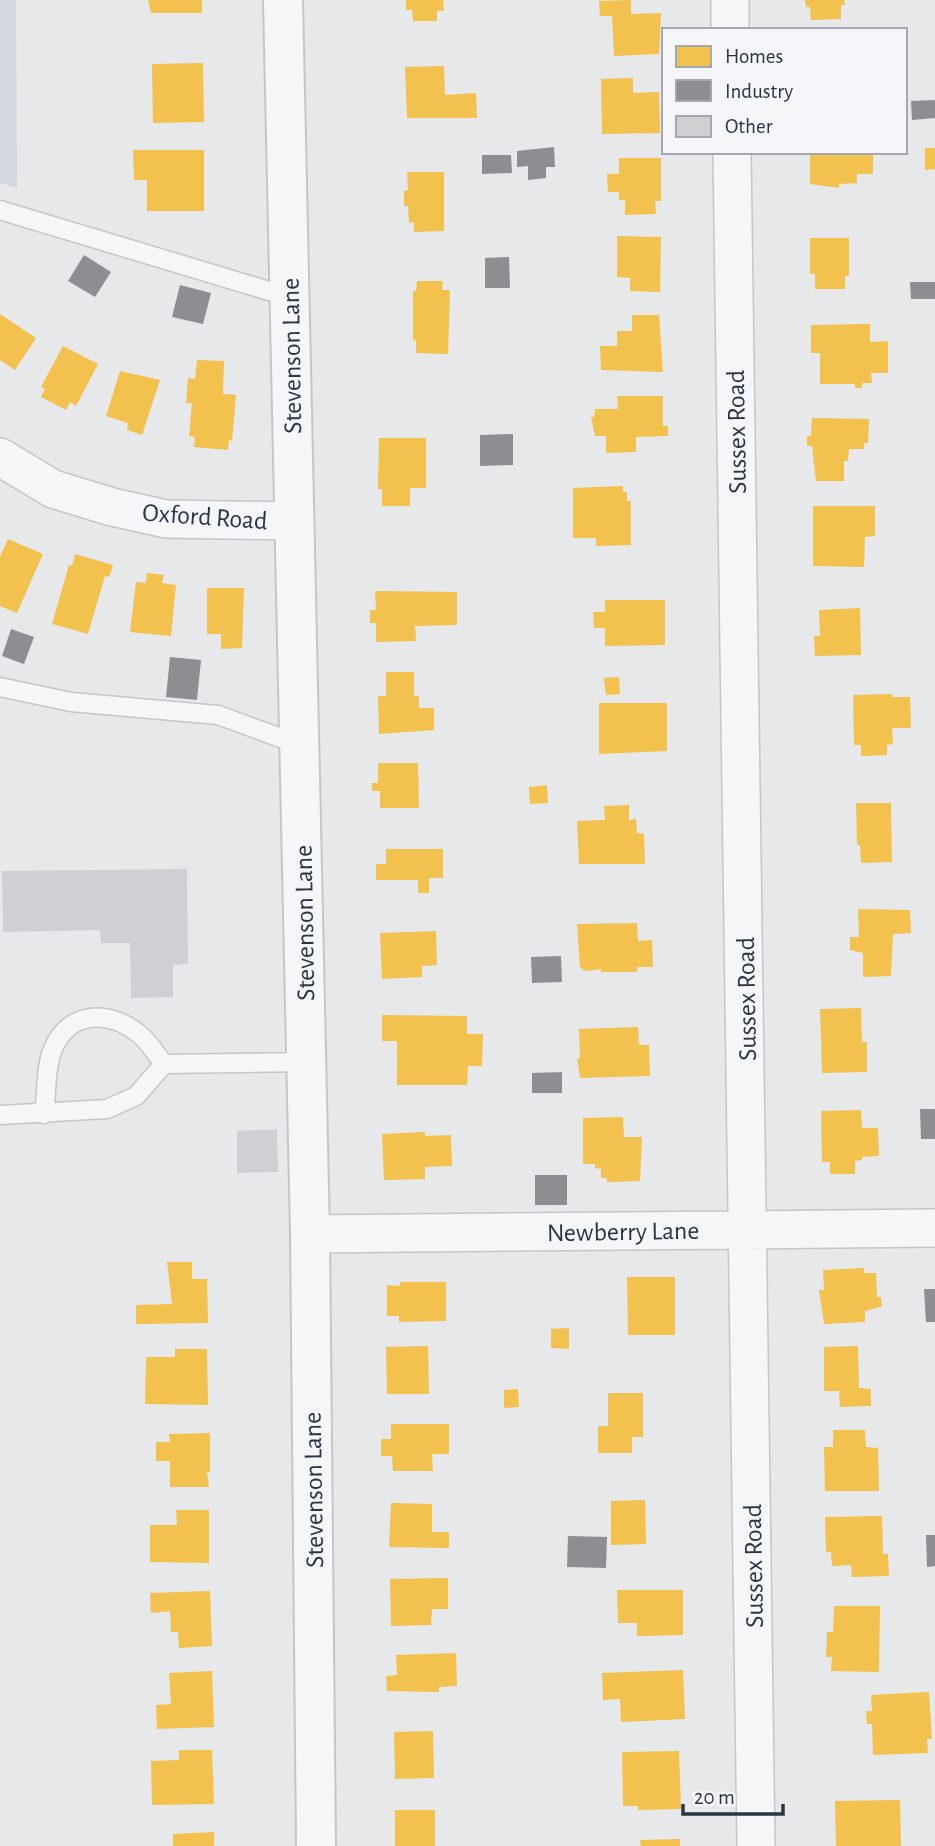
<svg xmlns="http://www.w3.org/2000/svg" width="935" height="1846" font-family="'Alegreya Sans',sans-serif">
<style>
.built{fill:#d4d7dd}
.homes{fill:#f2c14e}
.industry{fill:#8d8d92}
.building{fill:#ced0d3}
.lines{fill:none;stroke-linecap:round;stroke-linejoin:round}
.service-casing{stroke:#c4c6c8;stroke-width:21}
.minor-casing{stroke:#c4c6c8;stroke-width:40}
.tertiary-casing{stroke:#c4c6c8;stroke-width:42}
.service{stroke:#f5f6f7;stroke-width:18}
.minor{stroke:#f5f6f7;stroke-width:37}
.tertiary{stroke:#f5f6f7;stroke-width:38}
.labels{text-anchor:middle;stroke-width:7;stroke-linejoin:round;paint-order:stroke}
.street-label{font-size:26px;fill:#2b3445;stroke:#f4f6f9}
</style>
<rect width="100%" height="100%" fill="#e6e8ea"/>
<path class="built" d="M0 0H16L17 188 0 183Z"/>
<path class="homes" d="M148 0H202V13H151Z
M406 0H443L444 11H437V21H413L412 10H406Z
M631 0V14L661 13 659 54 614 56 612 16H600L599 1Z
M805 0H844L845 5H841V19L811 20 810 7H806Z
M203 63 204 122 153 123 152 64Z
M444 66 445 95 476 93 477 118H407L405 67Z
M633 78V93L659 92 660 133 602 134 601 79Z
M925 148H935V169L925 170Z
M133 150H204V211H147V180H134Z
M810 152H873V174H857V183L839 184V188L810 184Z
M619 158H661V201H655L656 214 625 215V200H619V192H608L607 174H619Z
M407 172H444V231L414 232V222L409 223 408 206H404V191L408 190Z
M617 236 661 237 660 292 630 291V278L617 277Z
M810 238H849V276H845V289H815V274H810Z
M417 281H443L442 290H450L448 354 416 353V340L413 341V291H416Z
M0 314 36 338 15 370 0 360Z
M632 315H659L663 372 601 370 600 346H617V331H632Z
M870 324V342L888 341V373H871L872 383H862V388H855V384H820V353H811V325Z
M63 346 98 364 76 406 70 402 66 410 41 397 45 389 41 387Z
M197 360 224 361 223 394 236 395 232 441 229 440 228 450 194 447 195 437 189 436 192 403H186L188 378 195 379Z
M120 371 160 380 142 435 127 430 128 423 106 416Z
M617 396H663V426H668V436L636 437V452L606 453V436H595L591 417H594L595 409H618Z
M812 418 869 419 868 443H864V449H849L848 461H844V481H816L812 446H807V436H811Z
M379 438H426V488H410V506H382V489H378Z
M623 486V492H627V501H631V545L596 546V538H573V488Z
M813 506H875V536L865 537 864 567 813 566Z
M8 539 43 554 17 613 0 606V557Z
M75 554 113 565 109 577 105 576 88 634 52 624 69 565 72 566Z
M147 573 164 575 162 583 176 585 171 636 130 632 136 582 146 583Z
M207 588H244L242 648 221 649V634H207Z
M375 591 457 592V625L415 626 416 641 376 642V623H370V610H376Z
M605 600H665V645L605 646V628H594L593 612H605Z
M860 608 861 655 815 656 814 636H820L819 610Z
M386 672H414V696H419V708H434V730L379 734 378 696H386Z
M619 677 620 694 606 695 604 678Z
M892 694V697H910L911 728H892L893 744 887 745V755L861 756V745H854L853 695Z
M599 703H667V751L599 754Z
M378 763H418L419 808H380V791H372V783H378Z
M547 785 548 803 530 804 529 787Z
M856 803H891L892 862 861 863 860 845H857Z
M629 805V820L636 819 637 833 644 834 645 864H579L577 821 605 820 604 806Z
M386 849H443V878H429V893H418V880H376V864H386Z
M858 909 910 910 911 933 893 934 891 976 863 977V953L850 950V937H859Z
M637 923 638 941 652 940 653 967H637V972H601V969L585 971 580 967 577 924Z
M436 931 437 965 422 966V977L382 979 380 933Z
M861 1008 862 1042H867V1072L822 1073 820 1009Z
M382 1015 467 1016V1034H483L482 1066H468L467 1085H397V1041H382Z
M638 1027 639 1045H649L650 1076 580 1078 577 1058H580L579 1029Z
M861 1110 862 1128H878L879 1156 862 1157V1160L855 1161V1174H830V1162H822L821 1111Z
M623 1117 624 1137H642L640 1181 607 1182V1178H601V1169L595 1168V1164H583V1118Z
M425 1132V1136L451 1135 452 1166 425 1167V1179L384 1180 382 1134Z
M167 1262H192V1279H207L208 1323 136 1324V1305L172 1304Z
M864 1268V1273H876L877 1297H881L882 1306 865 1311V1322L824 1324 819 1290H824L823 1270Z
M627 1277H675V1335H628Z
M400 1282H446V1321L399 1322V1316H387V1285L400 1286Z
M569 1328V1349L551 1348V1329Z
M428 1346 429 1394H387L386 1347Z
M858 1346 859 1388 871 1389V1406L840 1407 839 1391H824V1347Z
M175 1349H207L208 1405 145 1404 146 1357H175Z
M518 1389 519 1407 504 1408V1390Z
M608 1393H643V1437H632V1453H598V1426H608Z
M391 1424H449V1454H432L433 1471H393L392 1456H381V1439H391Z
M833 1430H865L866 1447 878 1448 879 1491H825L824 1447H833Z
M210 1433V1472H207L209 1487H170V1461H156V1442H170L169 1434Z
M645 1500 646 1544 611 1545V1501Z
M391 1503 432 1504V1532H449V1548L389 1547Z
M176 1510H209V1563L150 1562V1525H177Z
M882 1516 883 1554H888L889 1576 852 1577 851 1565 832 1566 831 1552H826L825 1517Z
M448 1578V1609H432L431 1625 391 1626 390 1579Z
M617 1590H683V1635L637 1636V1623H618Z
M210 1591 212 1646 179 1648 178 1632H171L170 1611 151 1613 150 1593Z
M834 1606H880L879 1672 831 1671 832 1657H826L827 1632H833Z
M456 1653 457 1686 439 1687V1692L387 1691 386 1676 397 1675 396 1655Z
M683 1670 685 1719 621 1722 620 1699 603 1700 602 1673Z
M212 1671 214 1727 157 1729 156 1705 171 1704 169 1673Z
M929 1692 932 1739H927L928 1753 873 1755 872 1724H867L866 1711H872L871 1695Z
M433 1731 434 1778 395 1779 394 1732Z
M179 1750H212L214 1804 152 1805 151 1761 179 1760Z
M679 1751 681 1809 638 1810V1806H623L622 1752Z
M900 1800 901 1846H836L835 1801Z
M395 1810H435V1846H395Z
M214 1832V1846H173V1834Z
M680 1839V1846H641L640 1840Z"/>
<path class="industry" d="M935 100V118L912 120 911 101Z
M554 147 555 167H546V178L528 180V166L517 167V151Z
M482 155H511L512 173 482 174Z
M84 255 111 272 95 297 68 281Z
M509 257 510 288H485V258Z
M910 282H935V299H911Z
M180 285 211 293 203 324 172 317Z
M513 434V465L480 466V435Z
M11 629 34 637 24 664 2 656Z
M170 657 201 660 197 700 166 697Z
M561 956 562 982 532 983 531 957Z
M562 1072V1093H532V1073Z
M920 1109H935V1139H921Z
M535 1175H567V1205H535Z
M924 1289H935V1322H926Z
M926 1535H935V1566L927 1567Z
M568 1536 607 1537 606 1568 567 1567Z"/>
<path class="building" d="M187 869 188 964 173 965V997L131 998 130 943H101L100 930 3 932 2 871Z
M277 1129 278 1172 237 1173V1131Z"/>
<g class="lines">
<defs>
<path id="service" d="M0 210 289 297
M0 687 71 702 218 715 300 745
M44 1114C47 1094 45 1067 53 1049 69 1010 110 1010 139 1034 149 1042 156 1054 164 1064
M0 1115 107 1109 136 1096 164 1064 307 1062"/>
<path id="minor" d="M730 0V30
M732 152 756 1846
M0 457 53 489 112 507 166 519 295 521
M310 1234 935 1228"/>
<path id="tertiary" d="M283 0 310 1234 316 1846"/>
</defs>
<use href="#service" class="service-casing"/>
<use href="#minor" class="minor-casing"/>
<use href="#tertiary" class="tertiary-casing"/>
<use href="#service" class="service"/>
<use href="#minor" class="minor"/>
<use href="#tertiary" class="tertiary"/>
</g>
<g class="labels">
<g class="street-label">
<text transform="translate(291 356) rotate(-91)" y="9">Stevenson Lane</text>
<text transform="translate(736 432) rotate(-91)" y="9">Sussex Road</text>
<text transform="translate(205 516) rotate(4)" y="9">Oxford Road</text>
<text transform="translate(304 923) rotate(-91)" y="9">Stevenson Lane</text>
<text transform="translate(746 999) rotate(-91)" y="9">Sussex Road</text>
<text transform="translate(623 1231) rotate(-1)" y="9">Newberry Lane</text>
<text transform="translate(313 1490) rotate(-91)" y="9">Stevenson Lane</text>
<text transform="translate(753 1566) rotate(-91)" y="9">Sussex Road</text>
</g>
</g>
<rect x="662" y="28" width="245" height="126" fill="#f4f6f9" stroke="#a4a8b1" stroke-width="2"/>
<rect x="676" y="46" width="35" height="21" fill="#f2c14e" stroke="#a4a8b1" stroke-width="2"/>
<text x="725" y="63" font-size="21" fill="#2b3445">Homes</text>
<rect x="676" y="80" width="35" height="21" fill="#8d8d92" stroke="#a4a8b1" stroke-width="2"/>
<text x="725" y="98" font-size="21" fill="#2b3445">Industry</text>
<rect x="676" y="116" width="35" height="21" fill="#ced0d3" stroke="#a4a8b1" stroke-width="2"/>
<text x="725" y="133" font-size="21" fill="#2b3445">Other</text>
<path d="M683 1804v10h100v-10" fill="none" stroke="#2b3445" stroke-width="3.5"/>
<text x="694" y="1804" font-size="21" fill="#2b3445" stroke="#f4f6f9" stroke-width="5" paint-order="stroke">20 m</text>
</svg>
